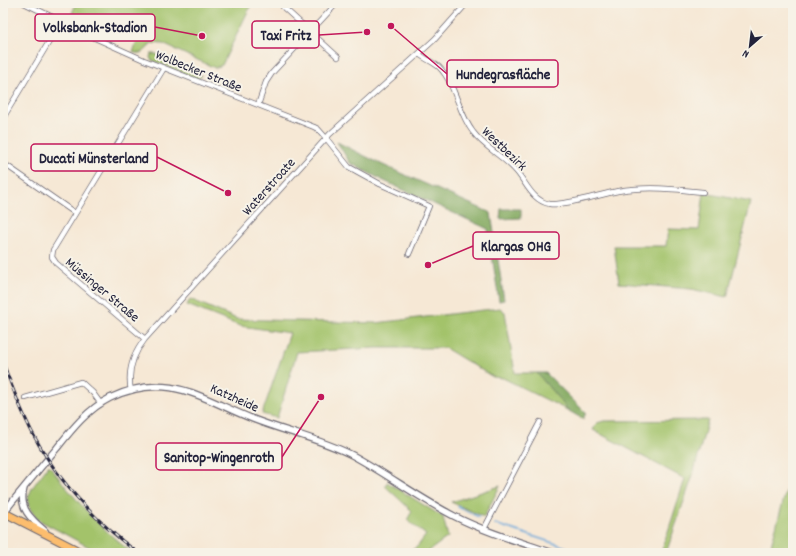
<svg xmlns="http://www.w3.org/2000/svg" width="796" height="556" font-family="Dekko,sans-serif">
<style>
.green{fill:#a3c36b;stroke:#627253}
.forest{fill:#82a95f;stroke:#52664d}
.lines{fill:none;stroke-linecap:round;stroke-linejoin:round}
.stream{stroke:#69a9dc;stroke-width:1.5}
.minor-casing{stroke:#6c6771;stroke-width:6}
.tertiary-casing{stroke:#6c6771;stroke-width:8}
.primary-casing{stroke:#6c6771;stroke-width:9}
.minor{stroke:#fff;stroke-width:4.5}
.tertiary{stroke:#fff;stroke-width:5.5}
.primary{stroke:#fcbd6e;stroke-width:7}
.rail-casing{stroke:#22223b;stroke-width:3}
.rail{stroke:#f7f3e8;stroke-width:1.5;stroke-dasharray:4.5;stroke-linecap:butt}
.labels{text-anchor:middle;stroke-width:4;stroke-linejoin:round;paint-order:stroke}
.street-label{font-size:14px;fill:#22223b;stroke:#f7f3e8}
.leader{fill:none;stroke:#c2185b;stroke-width:1.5}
.callout-dot{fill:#c2185b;stroke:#f7f3e8;stroke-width:1.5}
.callout{fill:#f7f3e8;stroke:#c2185b;stroke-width:1.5}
.callout-label{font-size:15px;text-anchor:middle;font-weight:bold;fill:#22223b}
</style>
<rect width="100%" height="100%" fill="#f7f3e8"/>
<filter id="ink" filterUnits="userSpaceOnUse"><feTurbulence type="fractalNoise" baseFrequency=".025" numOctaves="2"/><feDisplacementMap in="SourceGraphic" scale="8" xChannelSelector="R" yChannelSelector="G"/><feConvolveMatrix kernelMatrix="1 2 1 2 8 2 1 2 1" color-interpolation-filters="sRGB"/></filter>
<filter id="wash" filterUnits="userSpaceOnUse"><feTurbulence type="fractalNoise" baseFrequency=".012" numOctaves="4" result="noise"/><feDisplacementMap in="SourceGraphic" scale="16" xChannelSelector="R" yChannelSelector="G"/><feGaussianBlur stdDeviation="0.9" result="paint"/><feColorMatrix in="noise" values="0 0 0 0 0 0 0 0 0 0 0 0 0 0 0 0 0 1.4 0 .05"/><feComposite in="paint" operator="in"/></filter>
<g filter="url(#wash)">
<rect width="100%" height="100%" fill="#f6e8d5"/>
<path class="green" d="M75 3H252L222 65 215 68 163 44 151 43C147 50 141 56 133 52L139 37 128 32 125 38 72 13 76 4Z
M151 54H156L198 71 201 74V77L197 78 151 60 150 57Z
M704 193 751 202 727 297 691 289 619 283 614 246H666L668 229 699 230Z
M190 299 237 319 297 321 376 323 500 308 505 312 515 373H537L569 411 503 378 493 377 445 348H376L297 352 277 418 262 414 290 333 240 326 187 305Z
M708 420 692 478 666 553H661L685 479 593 430 597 423 604 421Z
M49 465C73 497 100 529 133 553H100L37 519 30 509 28 498 32 488Z
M387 482 443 517 448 537 426 553H406L417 547 426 535 407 520 412 511 385 486Z
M500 486 484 517 451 502Z
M786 491 793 492V553H769Z"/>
<path class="forest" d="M337 142 383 165 491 213 504 300 499 301 488 229 382 180 350 163Z
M501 209H521V218L500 219Z
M537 373H546L586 413 583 419 569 411Z"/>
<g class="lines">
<path class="stream" d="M458 507 479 517
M495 524 584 553"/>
</g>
</g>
<g filter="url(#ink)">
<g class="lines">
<defs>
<path id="minor" d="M24 3 97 39 144 60 314 127 318 129 326 138 349 167 380 184 429 206 409 254
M283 7 338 57
M419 54C425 59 433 62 439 67 456 84 458 113 473 132 485 148 503 156 516 171 526 182 532 201 550 204 565 206 601 194 618 191 647 186 675 189 703 192
M258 105 266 82 272 73 337 3
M3 118 61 22
M3 163 75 213
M145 339 56 263 52 257 53 250 164 68
M131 391C127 371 133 354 145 339L330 134 435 39 467 3
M25 398 81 382 93 393 101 404
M484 529 540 422"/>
<path id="tertiary" d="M24 488C18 508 31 519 45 531
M4 512C21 491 39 469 57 448 72 429 88 409 110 398 168 370 202 399 253 419 286 432 321 439 352 455 387 474 419 498 454 516 485 532 520 542 553 553"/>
<path id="primary" d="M3 512 83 553"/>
</defs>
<use href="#minor" class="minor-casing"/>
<use href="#tertiary" class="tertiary-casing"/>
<use href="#primary" class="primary-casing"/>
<use href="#minor" class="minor"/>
<use href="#tertiary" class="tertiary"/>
<use href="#primary" class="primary"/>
<defs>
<path id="rail" d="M3 363C12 387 21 411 33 434 58 481 95 521 138 553"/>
</defs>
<use href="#rail" class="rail-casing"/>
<use href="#rail" class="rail"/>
</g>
</g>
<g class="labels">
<g class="street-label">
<text transform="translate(199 70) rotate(22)" y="5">Wolbecker Straße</text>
<text transform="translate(505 148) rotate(44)" y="5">Westbezirk</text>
<text transform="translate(268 186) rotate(-48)" y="5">Waterstroate</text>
<text transform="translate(103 289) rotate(40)" y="5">Müssinger Straße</text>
<text transform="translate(235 397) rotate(24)" y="5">Katzheide</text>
</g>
</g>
<path class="leader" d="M202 36L155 27M367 32L319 35M391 26L447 74M228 193L157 157M428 265L473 246M321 397L282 457"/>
<g class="callout-dot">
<circle cx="202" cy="36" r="4"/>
<circle cx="367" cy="32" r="4"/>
<circle cx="391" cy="26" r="4"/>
<circle cx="228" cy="193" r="4"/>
<circle cx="428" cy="265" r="4"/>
<circle cx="321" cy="397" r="4"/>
</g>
<g class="callout">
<rect x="35" y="14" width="120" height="27" rx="4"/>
<rect x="252" y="21" width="67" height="27" rx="4"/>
<rect x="447" y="60" width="111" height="27" rx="4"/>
<rect x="31" y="144" width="126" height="27" rx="4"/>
<rect x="473" y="232" width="86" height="27" rx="4"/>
<rect x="156" y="443" width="126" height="27" rx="4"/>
</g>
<g class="callout-label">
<text x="95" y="32">Volksbank-Stadion</text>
<text x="286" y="40">Taxi Fritz</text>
<text x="503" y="79">Hundegrasfläche</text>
<text x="94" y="163">Ducati Münsterland</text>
<text x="516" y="251">Klargas OHG</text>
<text x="219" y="462">Sanitop-Wingenroth</text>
</g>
<rect width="796" height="556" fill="none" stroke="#f7f3e8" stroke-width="16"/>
<g transform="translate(750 46) rotate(208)" stroke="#f7f3e8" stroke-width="3" paint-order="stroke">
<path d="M0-3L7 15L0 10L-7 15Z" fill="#22223b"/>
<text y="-6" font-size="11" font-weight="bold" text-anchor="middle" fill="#22223b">N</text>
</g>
</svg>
